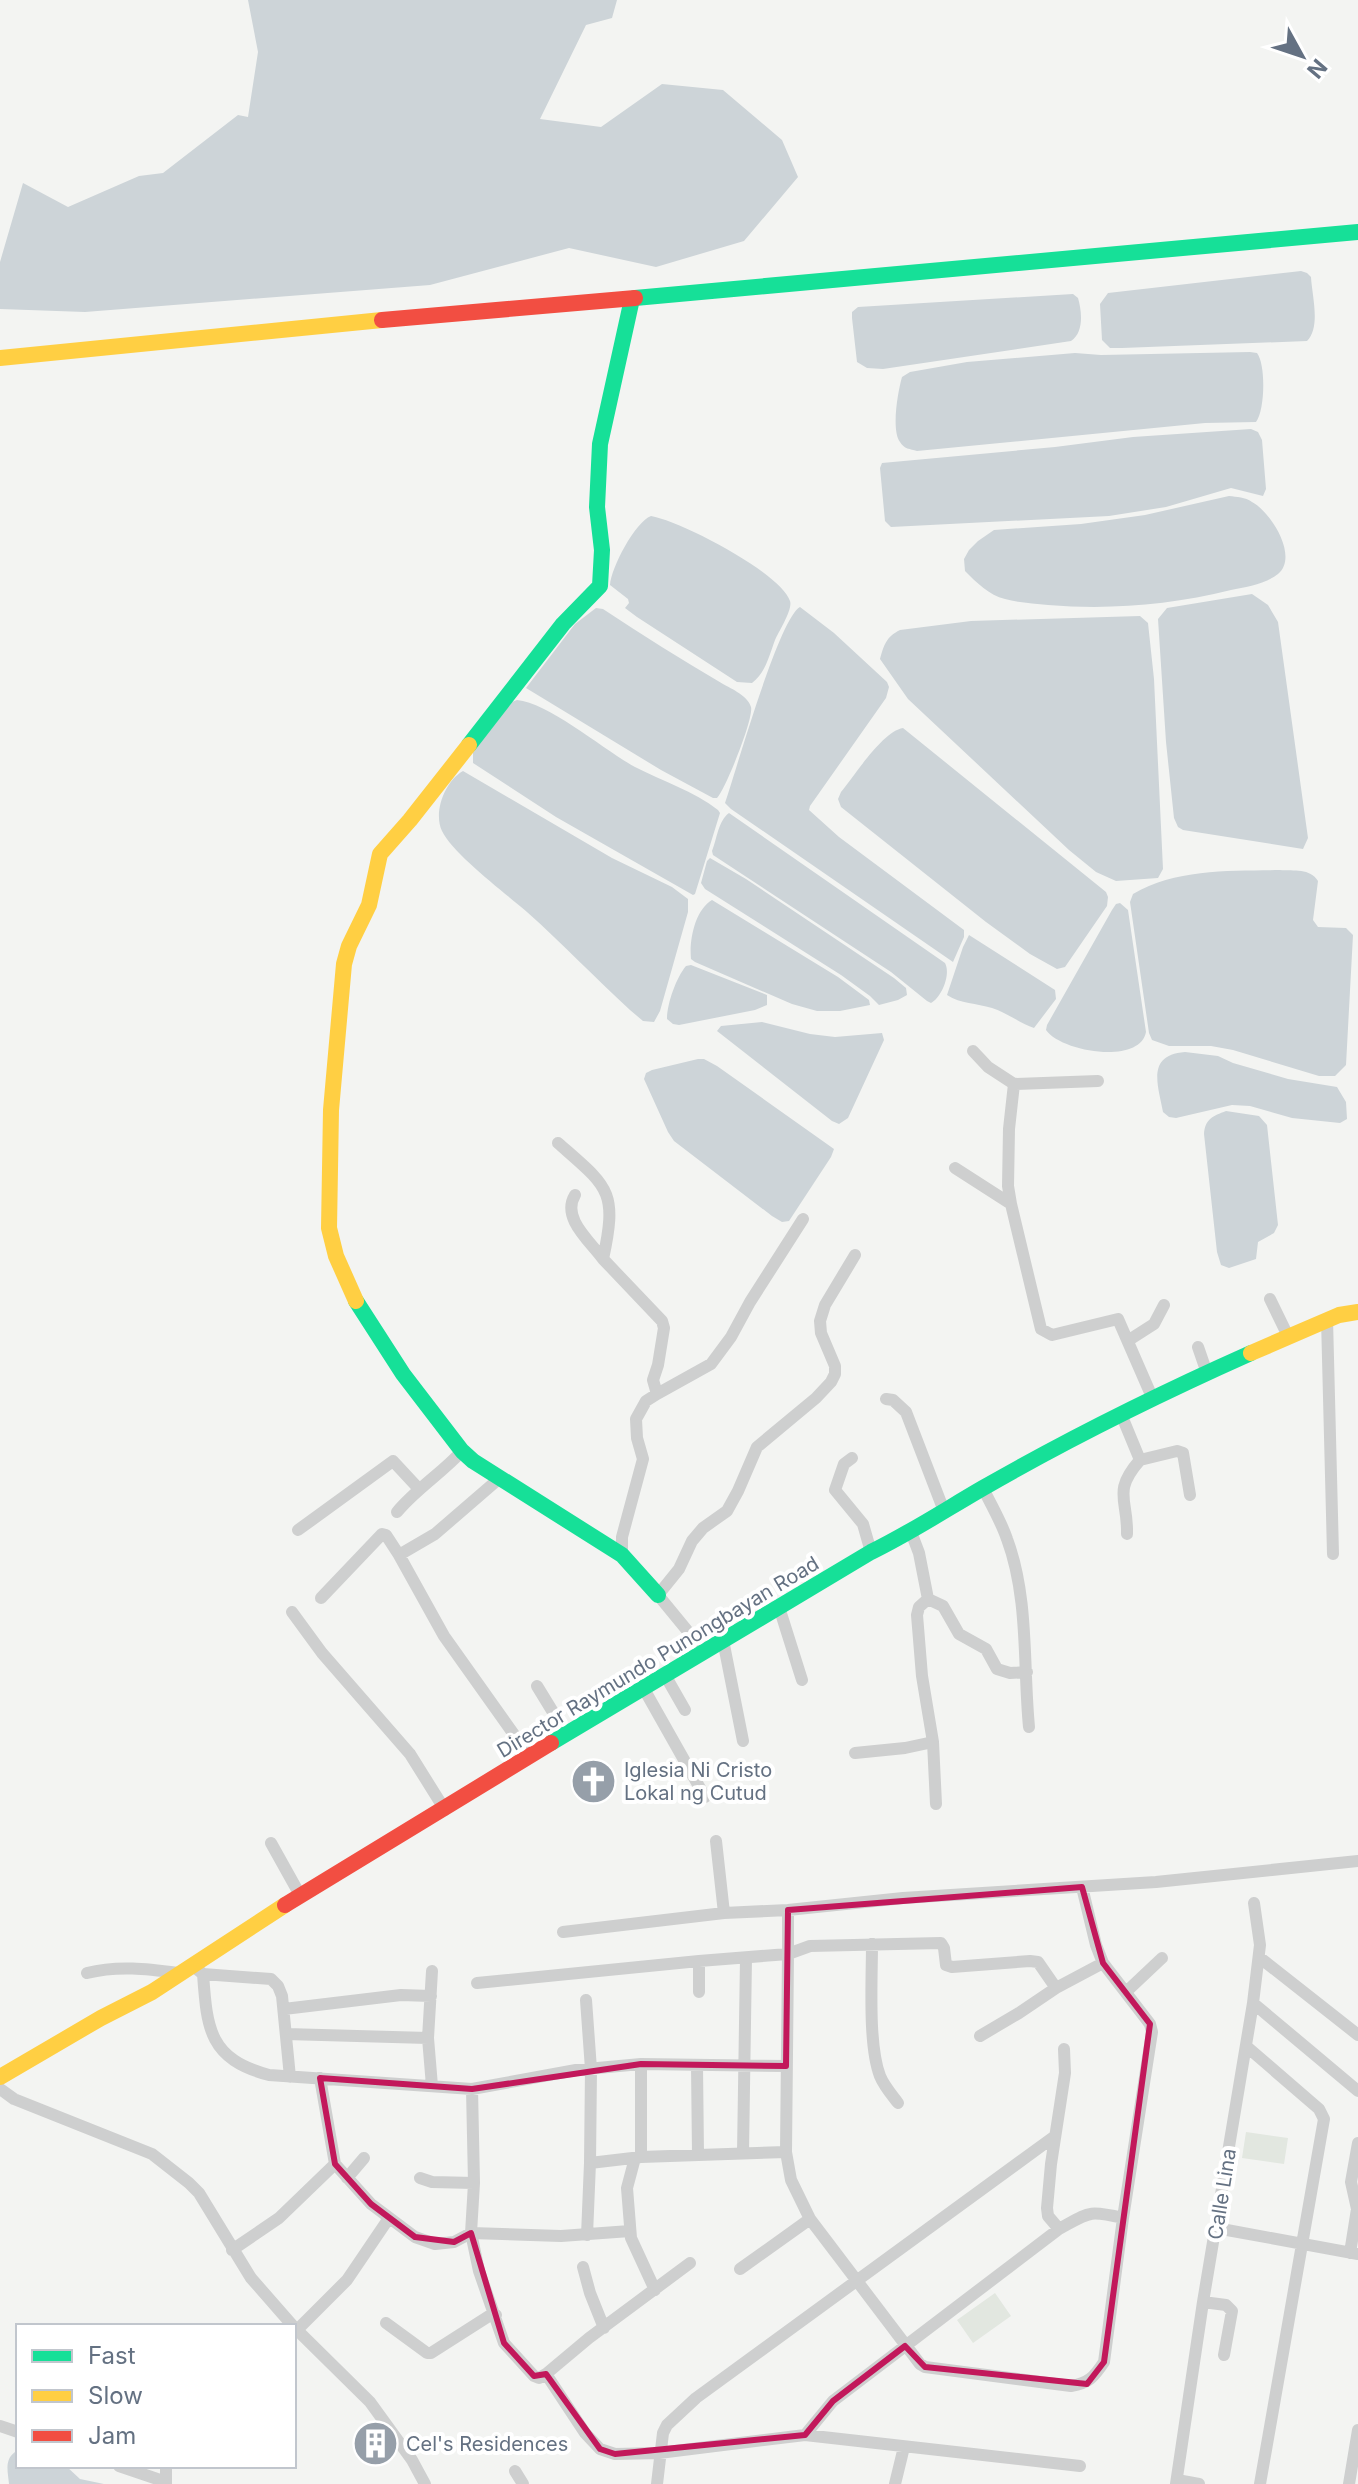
<svg xmlns="http://www.w3.org/2000/svg" width="1358" height="2484" font-family="Inter,sans-serif">
<style>
.green{fill:#e2e7e0}
.water{fill:#cdd4d8}
.lines{fill:none;stroke-linecap:round;stroke-linejoin:round}
.street{stroke:#cecfcf;stroke-width:12}
.fast{stroke:#16e098;stroke-width:16}
.slow{stroke:#ffcf43;stroke-width:16}
.jam{stroke:#f24e42;stroke-width:16}
.marked{fill:none;stroke:#c2185b;stroke-width:6;stroke-linejoin:round}
.labels{text-anchor:middle;stroke-width:8;stroke-linejoin:round;paint-order:stroke}
.street-label{font-size:20px;fill:#647182;stroke:#fff}
.poi-label{font-size:20px;fill:#647182;stroke:#fff;text-anchor:start}
</style>
<rect width="100%" height="100%" fill="#f3f4f2"/>
<path class="green" d="M1246 2132 1288 2138 1284 2164 1242 2158Z
M995 2293 1011 2316 973 2343 957 2320Z"/>
<path class="water" d="M248 0H617L612 18 586 25 540 119 601 127 662 84 723 90 782 140 798 177 744 241 656 267 569 248 430 285 85 312 0 309V262L23 183 68 207 139 176 163 173 238 115 248 117 258 52Z
M1301 271 1307 273 1311 277C1312 296 1321 327 1307 341L1122 348H1110L1102 340 1100 304 1108 293Z
M1073 294 1078 298C1082 312 1084 332 1071 341L883 369 867 368 857 362 852 318V312L858 307Z
M1250 352 1257 353C1266 365 1265 410 1256 422L1205 423 917 451C910 449 904 449 900 442 891 430 898 391 902 377L910 372 967 362 1075 353 1101 355Z
M1251 429 1258 432 1262 440 1266 489 1263 496 1231 488 1166 507 1109 516 891 527 885 521 880 468 882 463 1055 447 1133 437Z
M1229 496C1237 497 1245 497 1252 502 1271 512 1299 557 1278 574 1265 584 1246 587 1231 590 1170 605 1110 610 1048 605 1034 603 1019 603 1005 599 989 595 977 583 965 571L964 559 969 550 978 541 994 530 1081 524 1145 515Z
M651 516C680 521 780 572 790 601 793 609 779 631 775 640 769 656 766 672 752 683L737 682 637 617 625 608 629 603 628 599 610 585C611 568 635 522 651 516Z
M1252 594 1268 605 1278 622 1308 838 1303 849 1183 830 1178 827 1174 818 1166 742 1158 619 1167 608Z
M800 607 834 633 887 682 889 687 886 698 810 806 809 810 839 837 964 930V937L953 962 731 809 725 803C736 771 779 618 800 607Z
M596 608 603 609C642 635 682 660 723 684 732 689 748 696 751 707 754 718 726 788 717 798H713L661 770 526 688 575 624Z
M1140 616 1148 623 1154 679 1163 869 1158 878 1116 881 1096 872 1069 850 908 699 880 659C884 645 886 637 900 630L971 621Z
M517 700C549 703 604 750 635 767 662 781 694 791 718 810L720 813 695 894 693 895 556 817 473 763V752L512 702Z
M903 728 1106 892 1108 897 1107 906 1065 967 1057 969 1030 954 986 922 841 807 838 799 841 792C855 775 883 731 903 728Z
M463 771 612 858 672 887 688 899V912L660 1011 654 1022 643 1021 630 1010C595 978 562 943 527 912 505 893 453 854 442 831 433 812 445 781 463 771Z
M729 813 945 963C951 974 942 997 931 1003L927 1001 891 972 713 855 712 851C717 839 718 821 729 813Z
M710 858 746 879 894 978 906 988 907 995 898 1000 879 1005 870 996 841 975 705 889 701 883 707 861Z
M1280 870C1294 871 1310 868 1318 881L1313 920 1318 927 1346 928 1353 935 1346 1065 1335 1076H1319L1233 1050 1211 1046H1169L1152 1040 1149 1033 1130 902 1133 894C1177 868 1231 871 1280 870Z
M712 900 838 977 869 1000 870 1005 840 1011H817L792 1004 695 962 691 959C689 940 695 910 712 900Z
M1120 903 1128 910 1146 1032C1140 1065 1061 1052 1046 1030L1047 1025 1112 910 1116 904Z
M969 935 1055 990 1056 999 1034 1028C1020 1023 1007 1013 992 1008 976 1003 961 1004 947 995L963 947Z
M691 965 767 995V1005L755 1010 679 1025 673 1024 667 1019C667 1004 676 978 686 966Z
M762 1022 810 1034 835 1037 882 1033 884 1040 848 1118 839 1124 832 1121 717 1031 721 1026Z
M1185 1052 1218 1056 1233 1063 1288 1079 1337 1087 1346 1102 1347 1119 1340 1123 1292 1118 1250 1106 1232 1105 1176 1118 1169 1117 1163 1112C1158 1085 1146 1055 1185 1052Z
M698 1059H704L717 1066 834 1149 831 1157 789 1221 782 1222 772 1216 674 1141 668 1132 644 1079 646 1073 652 1070Z
M1226 1111 1259 1116 1267 1125 1278 1225 1274 1233 1258 1242 1256 1259 1229 1268 1221 1265 1217 1252 1204 1134C1205 1119 1213 1116 1226 1111Z
M15 2452 18 2453V2466H66L80 2479 104 2484H9C8 2472 4 2460 15 2452Z"/>
<g class="lines">
<path class="street" d="M973 1051 988 1067 1014 1084
M1098 1081 1014 1084 1009 1129 1008 1186 1011 1204 1041 1329 1052 1335 1118 1319 1152 1397
M558 1143C608 1187 618 1190 603 1259L662 1321 664 1328 658 1365 653 1380 657 1394 711 1364 731 1337 750 1302 803 1219
M955 1168 1011 1204
M575 1195C561 1218 590 1241 603 1259
M1270 1299 1288 1336
M1327 1319 1333 1554
M1129 1340 1154 1324 1164 1305
M1198 1347 1207 1373
M886 1399 893 1400 906 1412 944 1511
M1121 1414 1140 1460 1177 1451 1183 1453 1190 1495
M852 1458 844 1464 835 1490 863 1524 871 1552
M501 1477 435 1534 399 1555 444 1636 530 1757
M983 1488C991 1505 1001 1521 1007 1539 1029 1598 1023 1665 1029 1727
M397 1512C416 1489 442 1473 462 1451
M298 1530 393 1461 419 1489
M911 1532 919 1553 928 1599 943 1606 959 1634 986 1649 997 1669 1010 1673 1027 1672
M1127 1534C1128 1499 1112 1492 1140 1460
M622 1555V1537L643 1459 637 1438 636 1419 646 1401 657 1394
M321 1598 382 1534 386 1535 399 1555
M779 1607 802 1680
M292 1612 322 1653 410 1754 445 1810
M723 1640 743 1741
M704 1651 658 1595 679 1569 692 1541 703 1528 727 1511 738 1491 757 1447 816 1398 831 1382 835 1374V1366L821 1333 820 1321 825 1305 855 1255
M665 1675 685 1710
M537 1686 567 1735
M644 1689 705 1797
M933 1742 936 1804
M855 1753 905 1748 933 1742 922 1676 917 1615 919 1607 928 1599
M716 1841 724 1913
M271 1843 300 1895
M788 1910V1954L810 1946 941 1943 944 1948 946 1965 952 1967 1030 1961 1038 1962 1056 1988
M563 1932 724 1913 788 1910 903 1898 1156 1882 1358 1861
M872 1944C872 1979 868 2045 880 2076 884 2086 892 2095 898 2103
M1259 1957 1358 2035
M192 1965 203 1974C207 2029 209 2059 269 2075L472 2089 576 2070 641 2064 786 2066
M87 1973C118 1965 148 1969 179 1973
M203 1974 271 1979 278 1986 282 1996 290 2077
M477 1983 699 1961
M1127 1991 1162 1958
M699 1992V1961L788 1954 786 2152 791 2180 810 2219 920 2364 925 2367 1071 2386C1089 2383 1094 2377 1104 2362L1123 2218 1152 2032 1150 2024 1103 1963 1096 1945 1082 1887
M586 2000 591 2069 590 2163 641 2157 786 2152
M1253 2003 1358 2091
M284 2009 401 1995 431 1996
M286 2034 428 2038
M980 2036 1019 2013 1056 1988 1103 1963
M1246 2046 1319 2109 1324 2119 1260 2484
M641 2064V2157
M697 2065 698 2155
M320 2078 335 2164 371 2204 415 2237 435 2244 454 2242 471 2233 561 2236 630 2231
M432 2086 428 2038 432 1971
M0 2089 14 2099 152 2154 189 2183 199 2193 251 2278 293 2326
M472 2089 474 2183 471 2233 479 2271 504 2343 534 2376 539 2378 546 2374
M743 2153 746 1958
M635 2158 627 2188 631 2238 655 2290
M347 2178 364 2158
M420 2178 432 2182 474 2183
M1216 2228 1358 2254
M1059 2229 1048 2216 1047 2208 1051 2164 1065 2073 1064 2049
M587 2235 590 2163
M232 2250 279 2218 335 2164
M1350 2253 1357 2209 1351 2182 1358 2143
M690 2263 589 2338 546 2374 585 2433 600 2449 615 2454 659 2453 805 2435 1080 2466
M583 2267 590 2293 604 2328
M740 2269 810 2219
M1203 2302 1226 2305 1232 2311 1224 2355
M386 2323 427 2353H431L489 2316 496 2315
M294 2327 370 2402 412 2460 425 2484
M297 2330 347 2280 389 2218
M0 2426 18 2432
M805 2435 833 2401 1059 2229C1090 2212 1088 2210 1123 2218
M119 2466 166 2482
M515 2471 523 2484
M1177 2480 1199 2484
M166 2484V2466
M657 2484 663 2433 667 2425 696 2398 1055 2136
M895 2484 904 2447
M1176 2484 1203 2302 1253 2003 1260 1945 1254 1903
M1349 2484 1358 2430"/>
<path class="fast" d="M635 298 1358 232
M469 745 563 624 600 586 602 550 597 507 600 444 632 299
M356 1301 403 1374 462 1451 473 1461 622 1555 658 1595
M551 1743 871 1552C910 1533 945 1510 983 1488 1070 1438 1159 1394 1251 1353"/>
<path class="slow" d="M0 358 382 320
M356 1301 336 1256 329 1228 331 1110 344 964 349 946 369 905 380 854 410 820 469 745
M1251 1353 1339 1315 1358 1312
M0 2077 101 2018 152 1992 285 1905"/>
<path class="jam" d="M382 320 635 298
M285 1905 551 1743"/>
</g>
<path class="marked" d="M1082 1887 1103 1963 1150 2024 1104 2362 1087 2384 925 2367 905 2346 833 2401 805 2435 615 2454 600 2449 546 2374 534 2376 504 2343 471 2233 454 2242 415 2237 371 2204 335 2164 320 2078 472 2089 641 2064 786 2066 788 1910Z"/>
<defs>
<symbol id="church-disc" viewBox="-11 -11 22 22"><circle r="9.5" fill="#969fa9" stroke="#fff"/><path d="M-1.2-6h2.4v3.5h3.3v2.4h-3.3V6h-2.4V-.1h-3.3v-2.4h3.3Z" fill="#fff"/></symbol>
<symbol id="building-disc" viewBox="-11 -11 22 22"><circle r="9.5" fill="#969fa9" stroke="#fff"/><path d="M-4-6H4V6H1V3H-1V6H-4ZM-2.5-4.3h1.7v1.8h-1.7ZM.8-4.3h1.7v1.8H.8ZM-2.5-1h1.7V.8h-1.7ZM.8-1h1.7V.8H.8Z" fill="#fff"/></symbol>
</defs>
<g fill-rule="evenodd">
<use href="#church-disc" x="568" y="1756" width="51" height="51"/>
<use href="#building-disc" x="350" y="2418" width="51" height="51"/>
</g>
<g class="labels">
<g class="street-label">
<text transform="translate(658 1657) rotate(-31)" y="7">Director Raymundo Punongbayan Road</text>
<text transform="translate(1222 2194) rotate(-81)" y="7">Calle Lina</text>
</g>
<g class="poi-label">
<text x="624" y="1777">Iglesia Ni Cristo<tspan x="624" dy="23">Lokal ng Cutud</tspan></text>
<text x="406" y="2451">Cel's Residences</text>
</g>
</g>
<rect x="16" y="2324" width="280" height="144" fill="#ffffff" stroke="#c1c6cd" stroke-width="2"/>
<rect x="32" y="2350" width="40" height="12" fill="#16e098" stroke="#c1c6cd" stroke-width="2"/>
<text x="88" y="2364" font-size="24" fill="#647182">Fast</text>
<rect x="32" y="2390" width="40" height="12" fill="#ffcf43" stroke="#c1c6cd" stroke-width="2"/>
<text x="88" y="2404" font-size="24" fill="#647182">Slow</text>
<rect x="32" y="2430" width="40" height="12" fill="#f24e42" stroke="#c1c6cd" stroke-width="2"/>
<text x="88" y="2444" font-size="24" fill="#647182">Jam</text>
<g transform="translate(1302 56) rotate(130)" stroke="#ffffff" stroke-width="6" paint-order="stroke">
<path d="M0-6L14 30L0 20L-14 30Z" fill="#647182"/>
<text y="-12" font-size="22" font-weight="bold" text-anchor="middle" fill="#647182">N</text>
</g>
</svg>
